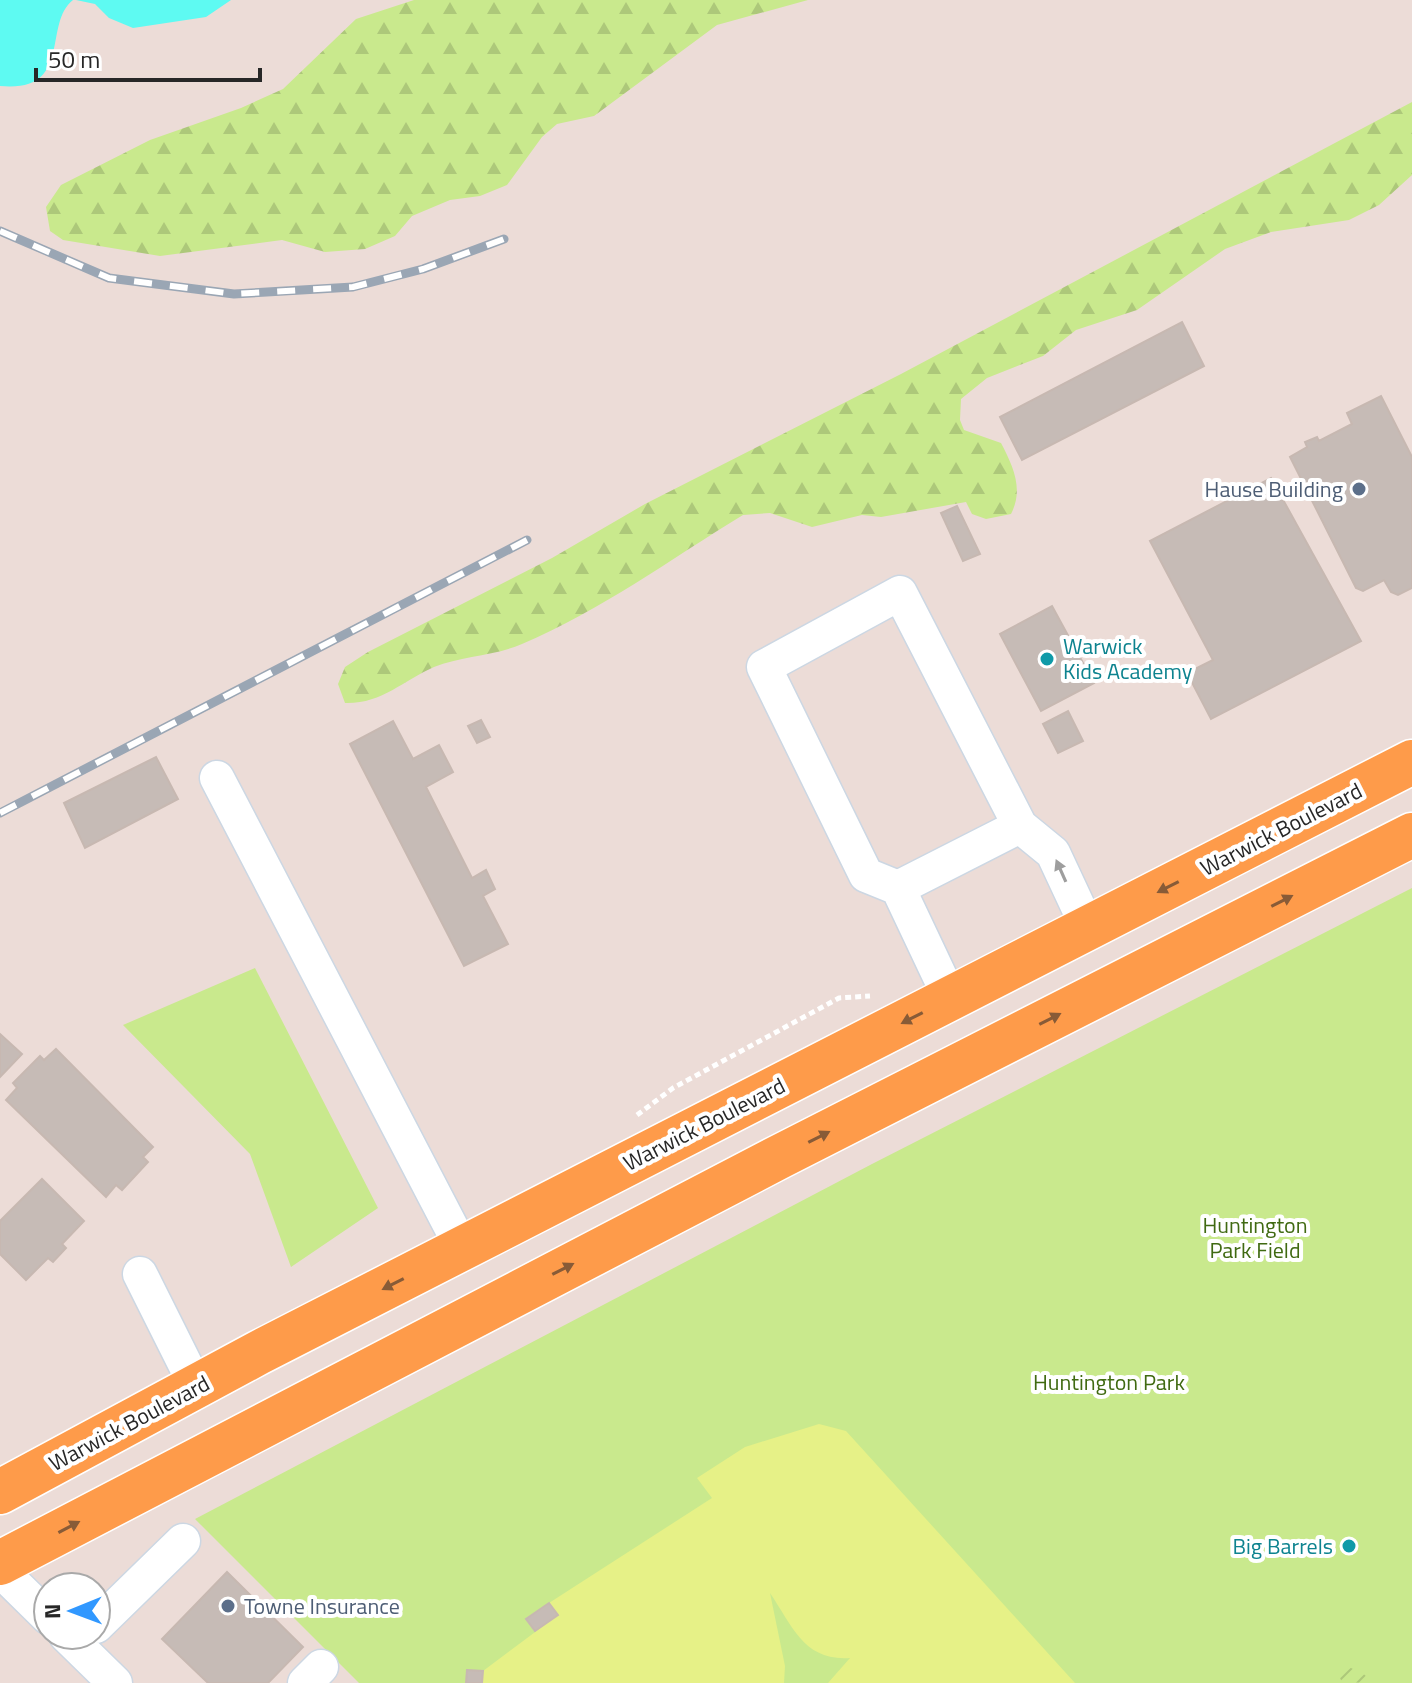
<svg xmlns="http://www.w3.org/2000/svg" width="1412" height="1683" font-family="'Titillium Web',sans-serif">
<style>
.grass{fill:#c9e98d}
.forest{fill:url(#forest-firs)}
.garden{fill:url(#garden-furrows)}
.pitch{fill:#e6f187}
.water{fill:#5efaf2}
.building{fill:#c6bbb6;stroke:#c7b8b1;stroke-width:2}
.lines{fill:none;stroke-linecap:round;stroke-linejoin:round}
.minor-casing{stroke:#ccd7e3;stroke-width:37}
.major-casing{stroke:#fff;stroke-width:47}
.path{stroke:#fff;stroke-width:5;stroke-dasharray:6 4;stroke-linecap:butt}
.minor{stroke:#fff;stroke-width:34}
.major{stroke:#fe9b4a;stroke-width:44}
.rail-casing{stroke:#9aa6b4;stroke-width:9}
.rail{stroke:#fff;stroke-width:6;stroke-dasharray:18;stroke-linecap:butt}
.oneway{fill:#9e9e9e}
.oneway2{fill:#885b37}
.service-dot{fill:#5c6f8a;stroke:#fff;stroke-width:3}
.culture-dot{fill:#0f9aa8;stroke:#fff;stroke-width:3}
.labels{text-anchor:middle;stroke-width:8;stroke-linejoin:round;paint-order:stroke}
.service-label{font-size:22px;fill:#4e5e75;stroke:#fff;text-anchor:end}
.culture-label{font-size:22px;fill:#0d838f;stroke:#fff;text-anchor:start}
.street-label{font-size:22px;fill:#272727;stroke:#fff}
.park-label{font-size:22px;fill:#406a12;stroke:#fff}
</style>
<defs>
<pattern id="forest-firs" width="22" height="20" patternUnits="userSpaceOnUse" patternTransform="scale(2)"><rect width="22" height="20" fill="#c9e98d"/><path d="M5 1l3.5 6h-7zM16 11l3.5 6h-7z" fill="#adc87a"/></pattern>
<pattern id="garden-furrows" width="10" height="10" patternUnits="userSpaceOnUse" patternTransform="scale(2)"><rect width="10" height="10" fill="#c9e98d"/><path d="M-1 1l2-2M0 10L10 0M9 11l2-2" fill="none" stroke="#adc87a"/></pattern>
</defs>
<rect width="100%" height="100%" fill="#ecdcd7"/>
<path class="grass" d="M1412 888V1683H359L195 1519 872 1164Z
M255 968 378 1208 291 1267 250 1154 123 1025Z"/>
<path class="forest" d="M414 0H808L717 25 594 116 557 124 542 137 507 185 480 196 450 200 412 216 395 236 365 249 325 252 282 240 160 256 63 240 50 231 46 207 61 185 150 140 241 108 283 89 356 19Z
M1412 102V175L1379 205 1349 220 1271 232 1225 249 1137 310 1076 330 1043 356 987 378 961 399 960 420 964 430 1001 443C1013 466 1024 489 1011 514L986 519 972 514 966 502 881 517 862 515 812 527 770 513 743 515C669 560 602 610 522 644 495 656 462 656 434 667 402 681 382 704 345 703L338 684 345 667 368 652 552 558 645 504 901 374Z"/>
<path class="garden" d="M1351 1668 1365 1675 1370 1683 1342 1682 1336 1670Z"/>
<path class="pitch" d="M819 1424 846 1431 1075 1683H828L850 1658C804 1661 793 1627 770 1593L785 1666 784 1683H482L483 1671 558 1615 549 1603 712 1498 697 1478 745 1447Z"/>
<path class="water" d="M0 0H73C42 24 74 93 0 86Z
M76 0H231L206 17 133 28 109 18 95 4Z"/>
<path class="building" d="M1182 322 1204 366 1022 460 1000 417Z
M1381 396 1412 457V588L1398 595 1391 592 1384 580 1363 591 1356 588 1290 457 1307 447 1305 442 1317 437 1319 441 1352 424 1347 413Z
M1271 478 1361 641 1211 719 1187 673 1213 660 1150 541Z
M957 506 980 554 963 561 941 513Z
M1052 606 1094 683 1041 711 1000 634Z
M1068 711 1083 741 1058 753 1043 724Z
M481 720 490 737 477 743 468 726Z
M393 721 413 759 439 745 453 772 426 787 472 878 486 870 495 889 483 896 508 944 464 966 350 744Z
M156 757 178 799 85 848 64 803Z
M0 1034 22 1054 0 1077Z
M56 1049 153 1147 143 1157 148 1162 122 1190 116 1185 106 1197 6 1100 17 1088 13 1083 40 1056 44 1060Z
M42 1179 84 1221 62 1244 66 1248 53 1262 48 1258 26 1280 0 1254V1221Z
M227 1572 303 1647 268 1683H208L162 1639Z
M549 1603 558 1615 535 1631 526 1619Z
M467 1670 483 1671 482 1683H466Z"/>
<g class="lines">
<defs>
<path id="minor" d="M217 778 462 1248
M898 888 866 875 764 667 900 593 1020 826 1053 853 1088 928
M950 998 898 888 1020 826
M140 1274 196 1386
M0 1570 48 1617
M96 1626 183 1541
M66 1635 115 1683
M305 1683 321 1667"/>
<path id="major" d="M0 1492 258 1353 1412 762
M0 1563 779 1157 1412 835"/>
</defs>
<use href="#minor" class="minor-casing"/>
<use href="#major" class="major-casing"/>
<path class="path" d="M637 1115 673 1088 839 998 870 996"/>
<use href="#minor" class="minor"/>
<use href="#major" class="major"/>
<defs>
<path id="rail" d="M0 231 109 278 234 294 353 287 423 269 504 239
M0 813 527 540"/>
</defs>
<use href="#rail" class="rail-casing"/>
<use href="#rail" class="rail"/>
</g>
<defs><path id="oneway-solid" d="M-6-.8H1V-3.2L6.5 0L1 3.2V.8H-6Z" transform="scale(2)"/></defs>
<use class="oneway" href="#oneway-solid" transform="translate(1061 871) rotate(-114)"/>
<g class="oneway2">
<use href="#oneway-solid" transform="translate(1168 887) rotate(153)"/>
<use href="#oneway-solid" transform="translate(1282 901) rotate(-27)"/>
<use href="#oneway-solid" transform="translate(912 1018) rotate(153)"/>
<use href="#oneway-solid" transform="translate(1050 1019) rotate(-27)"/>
<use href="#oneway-solid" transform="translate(819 1137) rotate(-27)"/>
<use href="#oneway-solid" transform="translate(563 1269) rotate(-27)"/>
<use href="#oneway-solid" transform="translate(393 1284) rotate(153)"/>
<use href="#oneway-solid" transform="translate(69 1527) rotate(-28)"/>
</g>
<g class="service-dot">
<circle cx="1359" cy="489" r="8"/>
<circle cx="228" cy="1606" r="8"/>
</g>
<g class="culture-dot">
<circle cx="1047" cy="659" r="8"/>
<circle cx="1349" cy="1546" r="8"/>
</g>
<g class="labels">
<g class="service-label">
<text x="1343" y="497">Hause Building</text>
<text x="244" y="1614" text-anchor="start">Towne Insurance</text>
</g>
<g class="culture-label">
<text x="1063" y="654">Warwick<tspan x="1063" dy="25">Kids Academy</tspan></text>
<text x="1333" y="1554" text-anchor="end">Big Barrels</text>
</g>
<g class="street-label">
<text transform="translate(1281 829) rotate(-27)" y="8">Warwick Boulevard</text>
<text transform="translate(704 1124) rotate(-27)" y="8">Warwick Boulevard</text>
<text transform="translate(129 1423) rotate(-28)" y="8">Warwick Boulevard</text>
</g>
<g class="park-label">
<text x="1255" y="1233">Huntington<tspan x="1255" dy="25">Park Field</tspan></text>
<text x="1109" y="1390">Huntington Park</text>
</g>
</g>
<g transform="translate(72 1611) rotate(269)"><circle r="38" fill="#ffffff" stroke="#a9a9a9" stroke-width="2"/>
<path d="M0-6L14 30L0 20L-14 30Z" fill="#3198ff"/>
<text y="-12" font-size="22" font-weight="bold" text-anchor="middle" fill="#272727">N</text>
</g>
<path d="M36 68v12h224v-12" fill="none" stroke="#272727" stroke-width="4"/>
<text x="48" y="68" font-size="24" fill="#272727" stroke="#ffffff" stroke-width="6" paint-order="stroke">50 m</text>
</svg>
